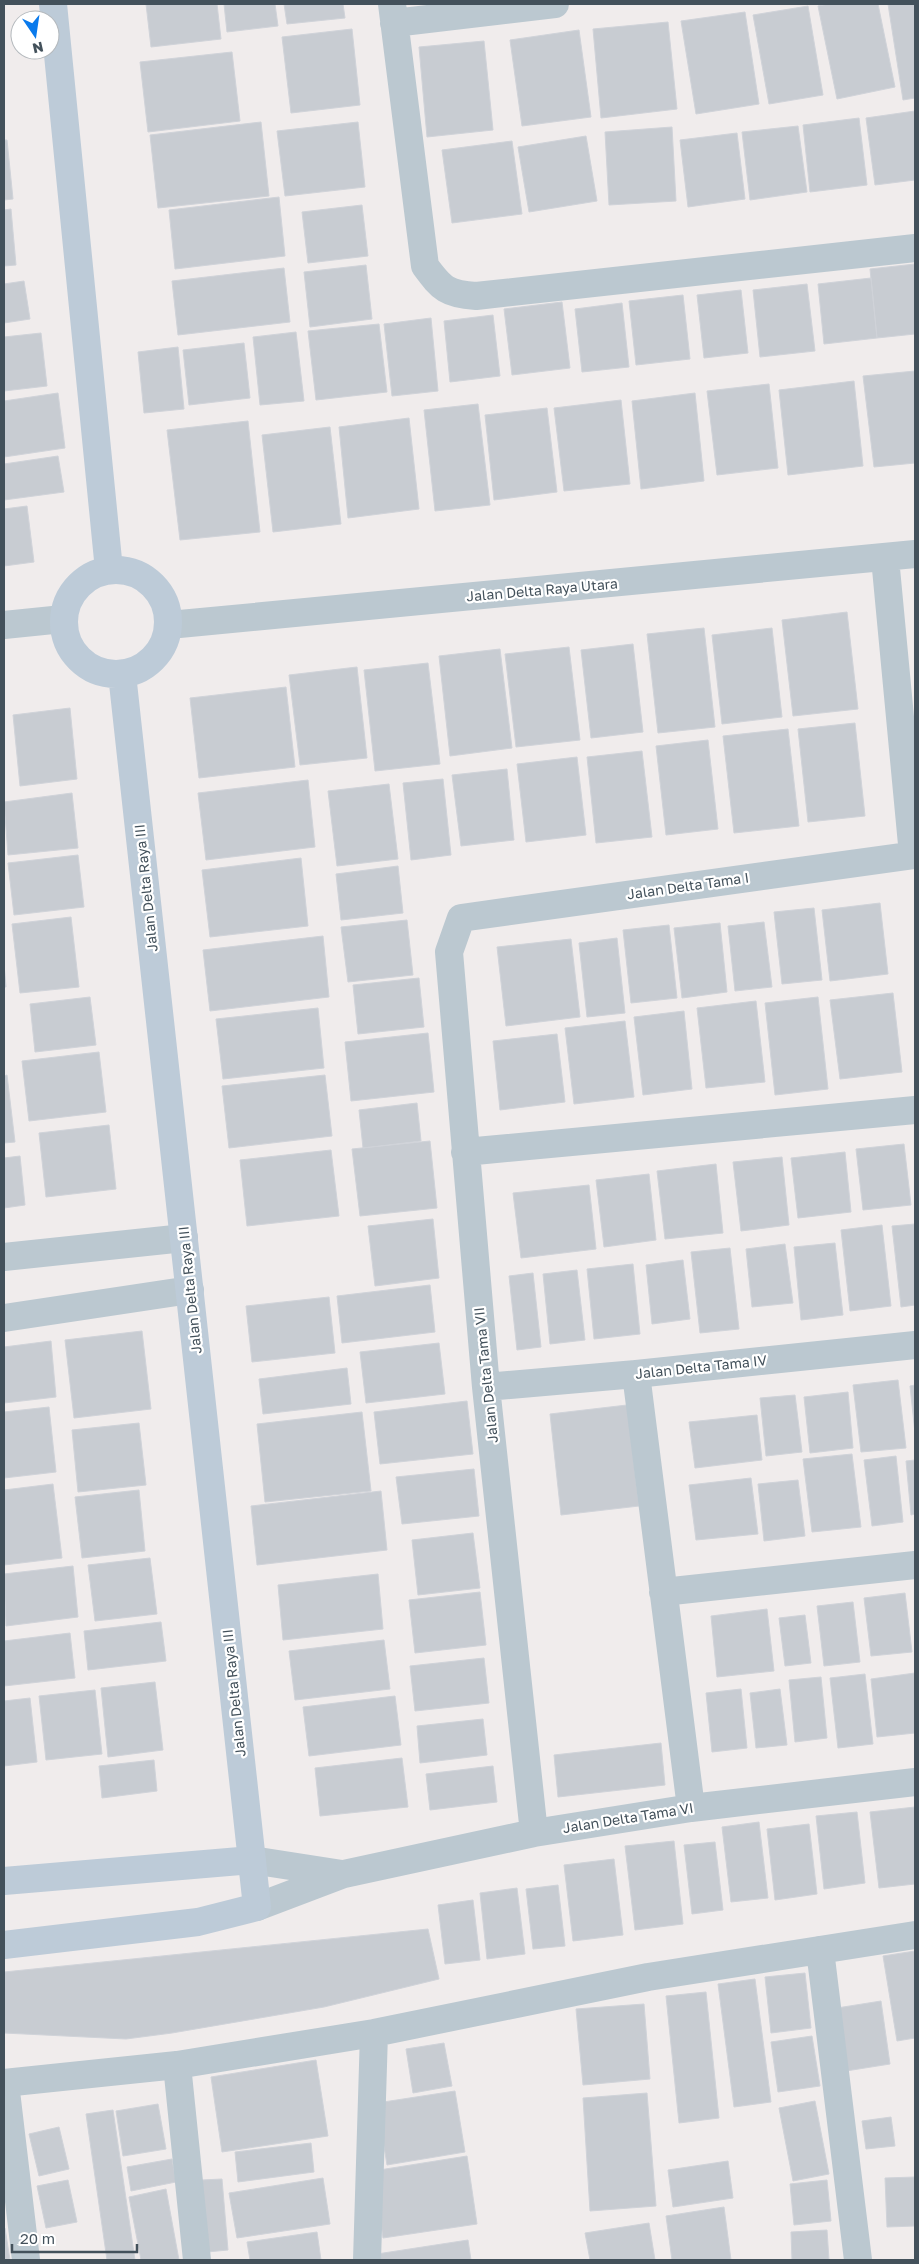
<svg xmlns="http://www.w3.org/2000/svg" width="919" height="2264" font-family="'Golos Text',sans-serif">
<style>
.building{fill:#c8ccd2;stroke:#d0d3d9}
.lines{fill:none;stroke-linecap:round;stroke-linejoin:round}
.street{stroke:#bbc8d0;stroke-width:28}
.secondary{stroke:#bdcbd8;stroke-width:28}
.labels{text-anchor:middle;stroke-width:4.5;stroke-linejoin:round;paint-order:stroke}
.street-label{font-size:14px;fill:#43515b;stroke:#fff}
</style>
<rect width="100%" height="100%" fill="#f0ecec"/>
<path class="building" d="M146 4H217L221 39 151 47Z
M224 4H275L278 26 227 32Z
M284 4H343L345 18 287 24Z
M829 4H878L895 87 837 99 818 6Z
M888 4H915V98L903 100Z
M808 6 823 95 769 104 753 15Z
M745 12 759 104 696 114 681 21Z
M668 22 677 109 601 118 593 29Z
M352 29 360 105 291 113 282 37Z
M579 30 591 117 522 126 510 40Z
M484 41 493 130 427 137 419 47Z
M232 52 240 121 148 132 140 62Z
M915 111V180L875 185 866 118Z
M859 118 867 185 810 192 803 125Z
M261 122 269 196 158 208 150 135Z
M358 122 365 187 285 196 277 131Z
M798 126 807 192 750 200 742 132Z
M672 127 676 201 609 205 605 132Z
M737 133 745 199 688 207 680 140Z
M586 136 597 201 529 212 518 147Z
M4 140H7L13 199 4 200Z
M512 141 522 214 452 223 442 150Z
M279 197 285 256 175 269 169 210Z
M362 205 368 256 308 263 302 212Z
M11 209 16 265 4 266V210Z
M915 264V334L877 338 870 269Z
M366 265 372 319 310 327 304 272Z
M284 268 290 322 178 335 172 281Z
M871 278 877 338 824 344 818 284Z
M24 281 30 319 4 323V284Z
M807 284 815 351 760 357 753 290Z
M741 290 748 353 704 358 697 295Z
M683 295 690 359 636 365 629 301Z
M562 302 570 368 512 375 504 309Z
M622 303 629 367 582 372 575 309Z
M493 315 500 376 450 382 444 321Z
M431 318 438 391 392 396 384 324Z
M379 324 387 392 316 400 308 331Z
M296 332 304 401 260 405 253 337Z
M41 333 47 386 4 391V337Z
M244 343 250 398 189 405 183 350Z
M178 347 184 409 144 413 138 352Z
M915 371V463L874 467 863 376Z
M854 381 863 466 788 475 779 390Z
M769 384 778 468 717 475 707 391Z
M58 393 65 448 4 457V401Z
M695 393 704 481 641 489 632 401Z
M621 400 630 484 564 491 554 408Z
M478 404 490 505 435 511 424 410Z
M547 408 557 492 494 500 485 415Z
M409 418 419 509 348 518 339 427Z
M248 421 260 532 180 540 167 430Z
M330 427 341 524 273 532 262 435Z
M58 456 64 492 4 500V464Z
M27 506 34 562 4 566V509Z
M847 612 858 709 793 716 782 620Z
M704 628 715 727 658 733 647 634Z
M772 628 782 717 722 724 712 635Z
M633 644 643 732 591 738 581 650Z
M569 647 580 740 516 747 505 654Z
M500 649 512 748 450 756 439 656Z
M428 663 440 764 375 771 364 670Z
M357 667 367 758 300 765 289 675Z
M286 687 295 767 199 778 190 698Z
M70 708 77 779 20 786 13 715Z
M855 723 865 816 808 822 798 729Z
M788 729 799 826 734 833 723 736Z
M708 740 718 829 666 835 656 746Z
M642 751 652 837 596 843 587 757Z
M577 757 586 835 526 842 517 764Z
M507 769 514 840 461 846 452 775Z
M443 779 451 855 411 860 403 783Z
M308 780 315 847 206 860 198 793Z
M389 784 398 859 337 866 328 791Z
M72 793 78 848 8 855 4 802Z
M78 855 84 907 14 915 8 863Z
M301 858 308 926 210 937 202 870Z
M398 866 403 913 341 920 336 874Z
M880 903 888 974 830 981 822 910Z
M814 908 822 980 782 984 774 912Z
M71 917 79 987 20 993 12 924Z
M407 920 413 975 348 982 341 927Z
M764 922 772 987 735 991 728 926Z
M720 923 727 992 682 998 674 928Z
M669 925 677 998 631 1003 623 930Z
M323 936 329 997 210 1011 203 950Z
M617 938 625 1013 587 1017 579 943Z
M571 939 580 1017 506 1026 497 947Z
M4 964 6 987H4Z
M419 978 424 1027 358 1034 353 985Z
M893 993 902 1072 840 1079 830 1000Z
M90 997 96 1045 35 1052 30 1004Z
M818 997 828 1089 775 1095 765 1003Z
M756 1001 765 1082 706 1088 697 1008Z
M318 1008 324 1068 223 1079 216 1019Z
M684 1011 692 1089 643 1095 634 1017Z
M625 1021 634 1097 574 1104 565 1028Z
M428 1033 434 1092 351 1101 345 1042Z
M557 1034 565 1102 500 1110 493 1041Z
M99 1052 106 1112 29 1121 22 1061Z
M7 1075 15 1142 4 1143V1076Z
M325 1075 332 1136 229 1148 222 1086Z
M417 1103 421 1141 363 1148 359 1110Z
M109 1125 116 1189 46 1197 39 1133Z
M430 1141 437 1208 360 1216 352 1149Z
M904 1144 911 1205 863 1210 856 1149Z
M331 1150 339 1216 247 1226 240 1160Z
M845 1152 851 1212 798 1218 791 1158Z
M20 1156 25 1205 4 1208V1158Z
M782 1157 789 1225 741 1231 733 1162Z
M716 1164 723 1233 665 1239 657 1171Z
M649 1174 656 1240 604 1247 596 1180Z
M589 1185 596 1249 521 1258 513 1193Z
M433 1219 439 1278 375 1286 368 1226Z
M915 1224V1305L901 1307 892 1226Z
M882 1225 891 1306 850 1311 841 1230Z
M835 1243 843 1315 801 1320 794 1247Z
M785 1244 793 1303 752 1307 746 1249Z
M730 1248 739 1329 700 1333 691 1252Z
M683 1260 690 1319 652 1324 646 1265Z
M633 1264 640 1334 594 1339 587 1269Z
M577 1270 585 1340 550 1344 543 1274Z
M533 1273 541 1347 517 1350 509 1276Z
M430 1285 435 1332 342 1343 337 1296Z
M329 1297 335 1353 252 1362 246 1306Z
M142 1331 151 1409 74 1418 65 1340Z
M51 1341 56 1397 4 1403V1347Z
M439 1343 445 1394 366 1403 360 1352Z
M347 1368 351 1404 263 1414 259 1379Z
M898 1380 906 1448 861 1452 853 1385Z
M915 1385V1433L910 1386Z
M848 1392 853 1448 810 1453 804 1397Z
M795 1395 802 1452 766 1456 760 1398Z
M467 1401 473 1454 380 1464 374 1412Z
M627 1405 639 1506 561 1515 550 1414Z
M49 1407 56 1472 4 1478V1412Z
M362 1412 371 1491 265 1502 257 1424Z
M757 1415 762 1460 695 1468 689 1422Z
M139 1423 146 1485 78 1492 72 1430Z
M852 1454 861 1527 812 1532 803 1459Z
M896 1456 903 1522 872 1526 864 1460Z
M915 1460V1514L911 1515 906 1461Z
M474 1469 479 1516 402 1524 396 1477Z
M751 1478 758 1534 696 1540 689 1485Z
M798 1480 805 1536 764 1541 758 1484Z
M53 1484 62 1558 4 1565V1490Z
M139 1490 145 1551 82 1558 75 1497Z
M381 1491 387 1550 257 1565 251 1506Z
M473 1533 480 1588 418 1595 412 1540Z
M150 1558 157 1614 95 1621 88 1565Z
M73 1566 78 1617 6 1626 4 1574Z
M378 1574 383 1629 283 1640 278 1585Z
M480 1592 486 1645 415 1653 409 1600Z
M905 1593 912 1652 871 1656 864 1598Z
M853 1602 860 1662 824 1666 817 1606Z
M767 1609 774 1671 717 1677 711 1616Z
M805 1615 811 1663 785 1666 779 1618Z
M161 1622 166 1661 88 1670 84 1631Z
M70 1633 75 1678 4 1686V1641Z
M384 1640 390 1689 295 1700 289 1651Z
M484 1658 489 1703 415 1711 410 1666Z
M915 1673V1733L877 1737 871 1679Z
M865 1674 873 1744 838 1748 830 1678Z
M821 1677 827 1738 795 1742 789 1680Z
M155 1682 163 1750 108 1757 101 1688Z
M741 1689 747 1748 712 1752 706 1693Z
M780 1689 787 1745 756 1748 750 1693Z
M95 1690 102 1754 46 1760 39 1696Z
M395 1696 401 1745 309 1756 303 1707Z
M30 1698 37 1762 4 1766V1701Z
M483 1719 487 1755 420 1763 417 1726Z
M661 1743 665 1785 558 1797 554 1755Z
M402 1758 408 1807 320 1816 315 1768Z
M154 1760 157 1791 102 1798 99 1766Z
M493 1766 497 1802 430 1810 426 1774Z
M915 1807V1884L879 1888 870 1812Z
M857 1812 865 1883 824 1889 816 1816Z
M759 1822 768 1898 731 1902 722 1827Z
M809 1824 817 1894 775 1900 767 1829Z
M674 1841 683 1924 635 1930 625 1846Z
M715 1842 723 1910 692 1914 684 1845Z
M614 1859 623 1935 573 1941 564 1865Z
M558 1885 565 1946 533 1949 526 1889Z
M517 1888 525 1954 487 1959 480 1893Z
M473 1900 480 1960 445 1964 438 1905Z
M428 1929 439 1979 324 2007 172 2033 126 2039 4 2033V1972Z
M915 1951V2038L897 2041 883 1956Z
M805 1973 811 2028 771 2033 765 1977Z
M755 1979 771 2102 734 2107 718 1984Z
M706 1992 719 2118 679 2123 666 1996Z
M881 2001 890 2064 846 2071 837 2008Z
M644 2004 650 2079 583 2085 576 2009Z
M812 2036 820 2086 778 2092 771 2042Z
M444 2043 452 2086 413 2093 406 2049Z
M316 2060 328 2136 222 2152 211 2077Z
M455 2091 465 2152 387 2165 377 2103Z
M647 2093 656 2206 590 2211 583 2098Z
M815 2101 829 2174 793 2181 779 2108Z
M158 2104 166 2149 123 2156 116 2111Z
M113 2110 135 2260H107L86 2114Z
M891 2117 895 2146 866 2149 862 2121Z
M59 2127 69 2169 39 2176 29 2134Z
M311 2143 314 2172 238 2182 235 2152Z
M467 2156 477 2224 383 2238 373 2171Z
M172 2159 176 2182 131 2191 127 2167Z
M728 2161 733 2198 673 2207 668 2170Z
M915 2177V2226L887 2227 885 2178Z
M323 2178 330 2224 237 2238 229 2193Z
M222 2179 228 2250 207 2252 202 2180Z
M68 2180 77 2222 46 2228 37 2186Z
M827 2180 831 2221 794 2225 790 2184Z
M166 2189 179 2260H141L129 2197Z
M724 2207 731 2260H672L666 2216Z
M649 2223 655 2260H590L585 2233Z
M4 2228H5L10 2260H4Z
M827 2230 829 2260H792L791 2232Z
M317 2232 321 2260H250L247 2242Z
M468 2240 471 2260H378L377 2254Z"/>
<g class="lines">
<path class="street" d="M392 4 425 266C442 289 447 294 476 296L915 248
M394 23 555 4
M885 558 913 855
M4 625 63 619
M169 625 915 554
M465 1152 915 1110
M4 1257 184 1238
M4 1318 190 1290
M636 1374 691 1808
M486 1387 636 1374 915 1345
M663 1592 915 1565
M534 1833 486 1387 449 952 461 918 915 855
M252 1860 342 1874
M257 1907 344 1874 534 1833 691 1808 915 1782
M820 1950 858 2260
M177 2065 197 2260
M4 2083 177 2065 374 2033 648 1977 915 1935
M5 2083 26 2260
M367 2260 374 2033"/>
<path class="secondary" d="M53 4 109 570
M64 622a52 52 0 1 1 104 0a52 52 0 1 1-104 0Z
M4 1881 252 1860
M4 1945 198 1922 257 1907 122 674"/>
</g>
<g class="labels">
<g class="street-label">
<text transform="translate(542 590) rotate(-5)" y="5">Jalan Delta Raya Utara</text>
<text transform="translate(688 886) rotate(-8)" y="5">Jalan Delta Tama I</text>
<text transform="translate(146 888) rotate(-96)" y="5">Jalan Delta Raya III</text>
<text transform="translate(190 1290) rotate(-96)" y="5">Jalan Delta Raya III</text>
<text transform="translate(701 1367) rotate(-6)" y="5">Jalan Delta Tama IV</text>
<text transform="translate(486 1375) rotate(-96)" y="5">Jalan Delta Tama VII</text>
<text transform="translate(234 1693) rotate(-96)" y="5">Jalan Delta Raya III</text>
<text transform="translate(628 1818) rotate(-9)" y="5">Jalan Delta Tama VI</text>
</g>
</g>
<rect width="919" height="2264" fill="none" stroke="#43515b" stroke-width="10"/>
<g transform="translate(35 35) rotate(167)"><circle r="24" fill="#ffffff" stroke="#b4b9bd"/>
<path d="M0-4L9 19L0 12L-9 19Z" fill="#0a7aec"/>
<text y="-8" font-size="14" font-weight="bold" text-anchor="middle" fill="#43515b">N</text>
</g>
<path d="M12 2244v8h125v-8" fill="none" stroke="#43515b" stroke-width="2.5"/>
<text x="20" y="2244" font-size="15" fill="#43515b" stroke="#ffffff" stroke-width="4" paint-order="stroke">20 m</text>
</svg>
